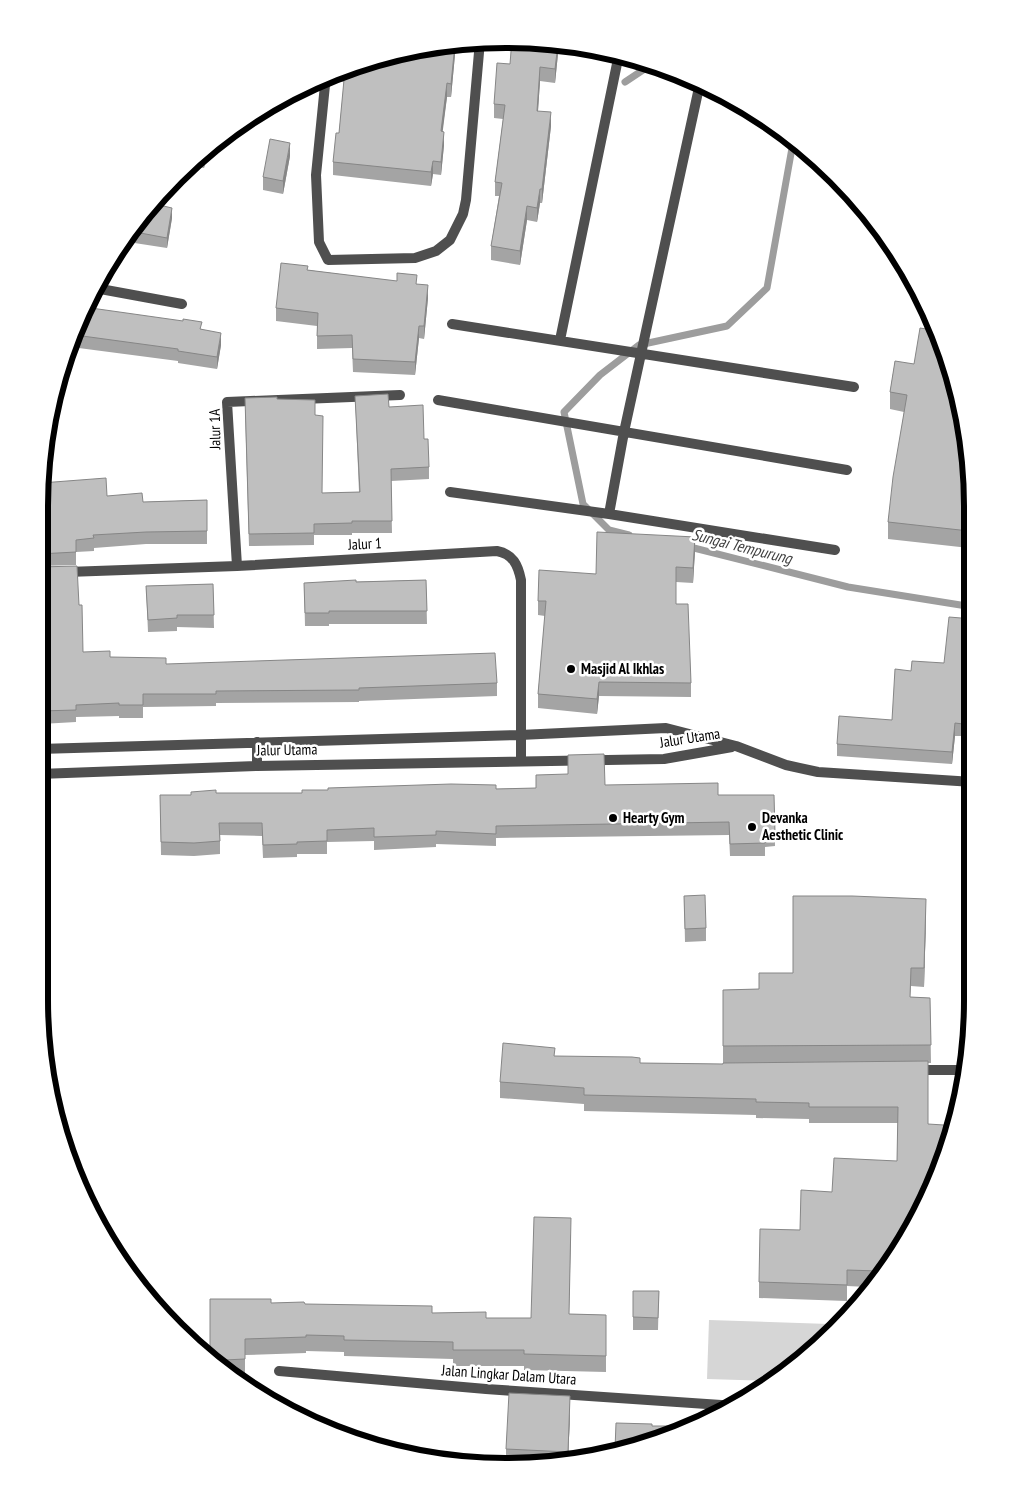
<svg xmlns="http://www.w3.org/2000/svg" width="1012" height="1506" font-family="'PT Sans Narrow',sans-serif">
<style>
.green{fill:#d6d6d6}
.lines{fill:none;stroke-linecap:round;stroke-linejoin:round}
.stream{stroke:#9d9d9d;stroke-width:7}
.street{stroke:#4f4f4f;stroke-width:10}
.wall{fill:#a4a4a4}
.shaded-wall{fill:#868686}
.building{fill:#bfbfbf;stroke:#868686}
.poi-dot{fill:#000;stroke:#fff;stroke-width:2}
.labels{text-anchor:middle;stroke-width:5;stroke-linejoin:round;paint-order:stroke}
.street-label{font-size:15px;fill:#000;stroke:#fff}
.poi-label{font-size:15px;font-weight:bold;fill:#000;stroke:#fff;text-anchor:start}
.water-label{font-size:16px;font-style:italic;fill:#3e3e3e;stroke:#fff}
.rim{fill:none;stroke:#000;stroke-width:6}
</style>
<rect width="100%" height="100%" fill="#fff"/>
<path class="green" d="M709 1320 829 1324V1336L770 1381 707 1379Z"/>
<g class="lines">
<path class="stream" d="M625 82 652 64
M629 535 609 530 583 504 564 412 600 375 639 345 727 326 767 288 792 148 795 141
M686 546 848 587 973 607"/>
<path class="street" d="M326 75 316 175 319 242 328 260 415 258 436 251 450 240 463 214 466 200 480 41
M170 183 174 184
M95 288 182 304
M452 324 854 387
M560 340 619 54
M438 400 847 470
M450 492 609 514 835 550
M609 514 624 432 700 83
M237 566 227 402 400 395
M39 573 237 566 497 551C513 554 518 565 521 580V761
M39 749 520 735 666 728 736 746 786 765 818 772 973 782
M257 766V742
M39 774 257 766 664 759 732 747
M915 1070H966
M279 1371 486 1389 736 1406"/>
</g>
<path class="wall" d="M456 44 451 97H447L442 132 444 145 441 175 433 174 431 186 333 175V162L339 133 344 82 332 80V73L415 48Z
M559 44 555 83 540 81 538 111 551 126 542 203H540L537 222 527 220 520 265 491 260V246L499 196H495V182L503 119 494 118V104L510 64Z
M208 149 204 168 188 165Z
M290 156 283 194 263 190V177Z
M155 204 172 218 167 248 128 242Z
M308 270 417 284 428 298 424 339 419 338 415 375 353 372 352 348 317 349V326L276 321V308Z
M84 307 202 329 221 345 217 369 178 363V361L71 347Z
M895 361 973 506V552H969V548L888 539V522L904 412 890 409V392Z
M355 396 389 407 424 439 429 467V479L391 481 392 533H352V535H314V545L249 546 245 410 277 399 315 415 322 493 359 492Z
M107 496 143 502 207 500V544H146L94 548V551L76 552V565L39 566V506Z
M695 551 693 583 676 582V604L691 683V697L599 696 597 714 538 708V694L545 616 538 615V601L596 574Z
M39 567 79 605 83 652 110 657 166 664 497 683V696L359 701V702L216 703V706L143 707V718H119V716L76 717V722L41 724V733H39Z
M426 580 427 624H329V626H305L304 583Z
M213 584 214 628 177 627V631L148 632 146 586Z
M973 619V688H966L963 736H955L952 764 837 756V744L892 720 911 671 944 663Z
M605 785 718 795H774L775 846 765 847V856H730L729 835 496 838V846L436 844V847L374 850V841L327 842V854H297V857L263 858 262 836 220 835V854L194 856 161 855 160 795H191L216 793H302L536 788Z
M39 786 45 816V829H39Z
M684 896 706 928V941L685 942Z
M926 918 924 987 911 986 910 997 930 998 931 1063H928L925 1207 868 1287 847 1286V1301L759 1298V1282L800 1230 832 1192 897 1161 898 1123H809V1119L756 1118V1115L584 1111V1104L500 1098V1082L555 1056 640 1063 723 1064V990L759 989V973H793Z
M571 1234 569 1314 606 1315V1372L524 1370V1366H453V1359L344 1356V1352L306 1351V1353L245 1355V1375L230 1376 221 1371 210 1357 271 1303 432 1313 486 1318H531Z
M633 1291H659L658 1330H633Z
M570 1415 568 1460 506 1464V1449Z"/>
<path class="shaded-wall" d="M455 44H456L451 97V84Z
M558 44H559L555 83V69Z
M540 67V81L537 125V111Z
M447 83V97L441 145V131Z
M551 112V126L542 203V189Z
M444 132V145L441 175V162Z
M290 143V156L283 194V181Z
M208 149 204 168V162L206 150Z
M433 161V174L431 186V172Z
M540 189V203L537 222V208Z
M527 206V220L520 265V251Z
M172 208V218L167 248V238Z
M428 285V298L424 339V326Z
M419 326V338L415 375V362Z
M221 333V345L217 369V357Z
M695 537V551L693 583V568Z
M966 676V688L963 736V724Z
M599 682V696L597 714V699Z
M955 723V736L952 764V752Z
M926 899V918L924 987V968Z
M570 1396V1415L568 1460V1452Z"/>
<path class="building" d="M512 39 558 44 555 69 540 67 537 111 551 112 542 189H540L537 208 527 206 520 251 491 246 502 183 495 182 505 105 494 104 497 63 510 64Z
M455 44 451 84 447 83 441 131 444 132 441 162 433 161 431 172 333 162 336 133H339L345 69 415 48Z
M270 139 290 143 283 181 263 177Z
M206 150 204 162 195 160Z
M155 204 172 208 167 238 135 232Z
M281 263 308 266 307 270 397 281V273L417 275 416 284 428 285 424 326H419L415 362 353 359 352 335 317 336 318 313 276 308Z
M84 307 183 321V319L202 322 200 329 221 333 217 357 178 351V349L75 335Z
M920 328 939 331 964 415 973 506V535H969V531L888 522 893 477 907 395 890 392 895 361 914 364Z
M388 394 389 407 423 405 424 439H428L429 467 391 469 392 521H352V523L314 524V533L249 534 245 398 277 397V399L315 400V415L323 416 322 493 360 492 355 396Z
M106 478 107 496 142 493 143 502 207 500V531L146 532 93 535 94 538 76 540V552L39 554V506L41 483Z
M597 532 695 537 693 568 676 567V604H688L691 683 599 682 597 699 538 694 546 601H538L539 570 596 574Z
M77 566 79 605H82L83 652 110 651V657L166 658V664L495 653 497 683 359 688V690L216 691V694H143V705H119V703L76 705V710L40 711 41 720H39V567Z
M356 580V582L426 580 427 611H329V613H305L304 583Z
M213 584 214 615H177V618L148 620 146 586Z
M949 617 973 619V676H966L963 724 955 723 952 752 837 744 839 716 892 720 895 669 911 671 912 661 944 663Z
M604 754 605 785 718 783V795H774L775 833 765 834V843L730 844 729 822 496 826V834L436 831V835L374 837V828L327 830V841L297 842V844L263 845 262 823H219L220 841 194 843 161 842 160 795H191V792L216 790V793H302V790H328V788L451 784 496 785V789L536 788V775L568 774V755Z
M44 785 45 816 39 817V786Z
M705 895 706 928 685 929 684 896Z
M793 896H852L926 899 924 968H911L910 997 930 998 931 1045 723 1046V990L759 989V973H793Z
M503 1043 555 1048 554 1056 632 1057 640 1058V1063L723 1064V1063L928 1061V1124L944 1125V1152L925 1207 879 1271 847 1270V1285L759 1282 760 1229 800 1230 801 1190 832 1192 834 1158 897 1161 898 1107H809V1103L756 1102V1099L584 1095V1088L500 1082Z
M534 1217 571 1218 569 1314 606 1315V1356L524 1354V1350H453V1342L344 1340V1336L306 1335V1337L245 1339V1359L224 1360 223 1371 209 1357H210V1299H271V1303L304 1302 305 1304 432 1306V1313L486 1312V1318H531Z
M633 1291H659L658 1318 633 1317Z
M509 1393 570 1396 568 1452 506 1449Z
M616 1423 652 1424V1426H683L621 1449H615Z"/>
<g class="poi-dot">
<circle cx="571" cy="669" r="5"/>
<circle cx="613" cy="818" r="5"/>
<circle cx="752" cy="827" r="5"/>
</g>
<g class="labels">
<g class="street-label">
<text transform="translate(215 429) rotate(-91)" y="5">Jalur 1A</text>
<text transform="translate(365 544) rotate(-3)" y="5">Jalur 1</text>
<text transform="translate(690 738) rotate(-9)" y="5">Jalur Utama</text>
<text transform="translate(287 750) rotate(-1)" y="5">Jalur Utama</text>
<text transform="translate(509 1375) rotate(4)" y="5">Jalan Lingkar Dalam Utara</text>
</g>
<g class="poi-label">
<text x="581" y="674">Masjid Al Ikhlas</text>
<text x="623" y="823">Hearty Gym</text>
<text x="762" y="823">Devanka<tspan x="762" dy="17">Aesthetic Clinic</tspan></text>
</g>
<g class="water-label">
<text transform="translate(742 546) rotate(14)" y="6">Sungai Tempurung</text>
</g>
</g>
<path d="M0 0H1012V1506H0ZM506 48H506A458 458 0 0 1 964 506V1000A458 458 0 0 1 506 1458H506A458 458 0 0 1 48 1000V506A458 458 0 0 1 506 48Z" fill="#fff" fill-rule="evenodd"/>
<path class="rim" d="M506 48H506A458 458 0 0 1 964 506V1000A458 458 0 0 1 506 1458H506A458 458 0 0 1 48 1000V506A458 458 0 0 1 506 48Z"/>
</svg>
